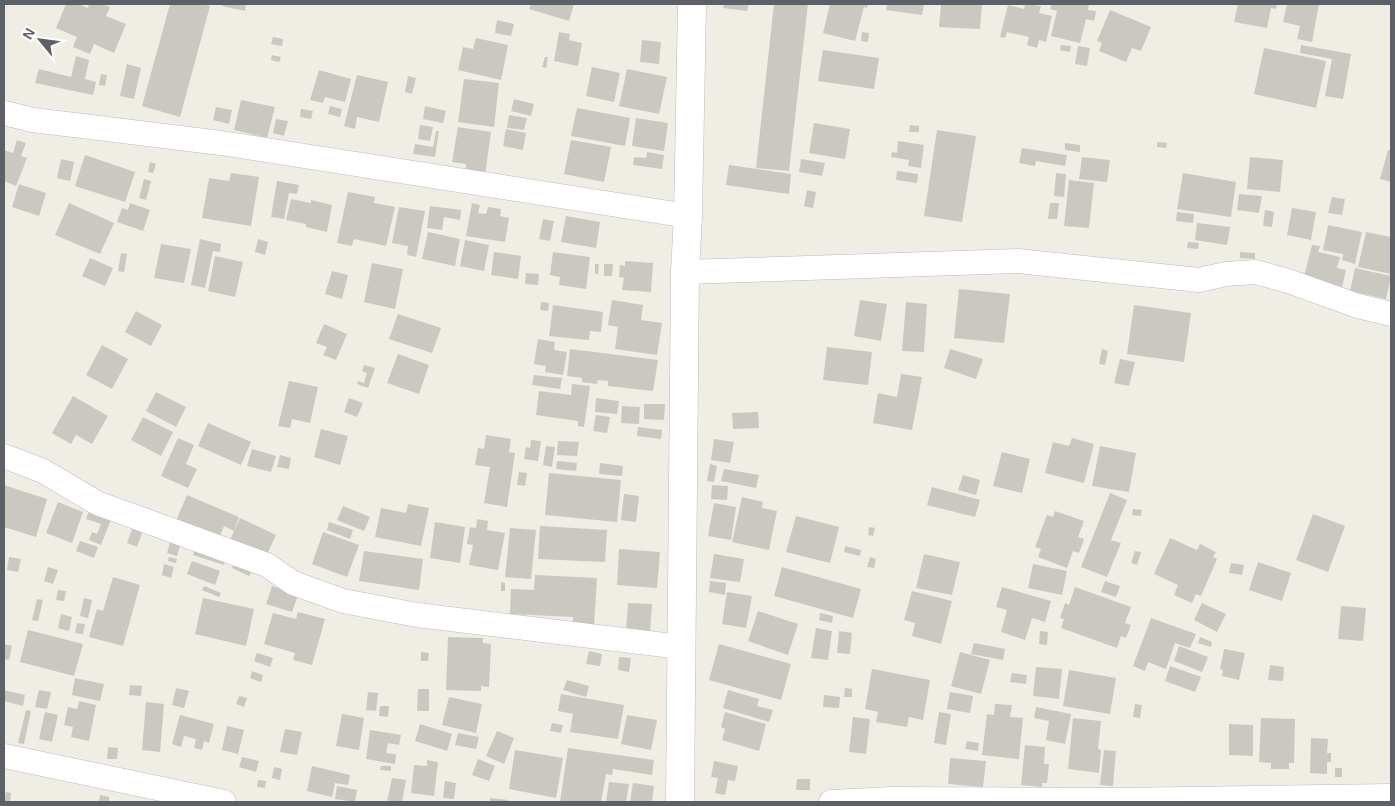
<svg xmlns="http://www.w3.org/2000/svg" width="1395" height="806" font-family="Helvetica,sans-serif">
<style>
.building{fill:#cbc8c2}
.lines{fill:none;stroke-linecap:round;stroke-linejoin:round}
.street-casing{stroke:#b8bbc0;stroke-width:25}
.secondary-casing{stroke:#b9bcc2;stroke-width:29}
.street{stroke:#fff;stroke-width:24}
.secondary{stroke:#fff;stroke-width:28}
</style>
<rect width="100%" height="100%" fill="#f0ede5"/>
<path class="building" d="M66 4H78L88 8 89 4H102L110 7 106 16 126 24 114 53 94 44 90 54 73 47 77 37 56 28Z
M170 4H201L210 6 180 117 142 106Z
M223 4H246L245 11 222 6Z
M531 4H574L569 21 529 9Z
M724 4H749L747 11 723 8Z
M774 4H808L789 171 756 168Z
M830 4H868L867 8 864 7 855 41 823 33Z
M887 4H924L922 15 886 10Z
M941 4H982L980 29 939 27Z
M1025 4 1041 6 1039 13 1052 16 1046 42 1039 40 1037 48 1027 45 1029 37 1007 32 1005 38 1000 37 1008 5 1024 9Z
M1052 4H1089L1088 10 1096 11 1094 21 1086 19 1080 43 1051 36 1057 11 1050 9Z
M1238 4H1277L1276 9 1271 8 1267 28 1234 22Z
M1287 4H1319L1312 42 1297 39 1300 26 1283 22Z
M1110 10 1151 27 1141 51 1132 48 1126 62 1099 51 1102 43 1097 41Z
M497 20 514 24 511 36 495 33Z
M559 32 570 34 569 40 582 43 578 66 554 61Z
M862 32 869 33 868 42 861 41Z
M273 37 283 39 282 46 271 44Z
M476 38 508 45 501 80 458 70 463 47 473 49Z
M642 40 661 42 659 64 640 62Z
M1061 45 1071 46 1070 52 1060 50Z
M1301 45 1351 54 1343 99 1325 96 1332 59 1300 53Z
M1078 46 1090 48 1087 66 1075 64Z
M1264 48 1326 61 1316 108 1254 94Z
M823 50 879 58 874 89 818 81Z
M272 55 281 57 279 62 271 60Z
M76 56 89 60 85 79 96 82 93 95 35 83 39 69 71 77Z
M545 57H548L546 68 542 67Z
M127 64 141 68 134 99 120 96Z
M592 67 620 73 614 102 586 96Z
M627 69 667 77 659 114 619 106Z
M319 70 351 79 345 102 325 97 323 103 310 100Z
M101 74 107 75 105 86 99 85Z
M357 75 388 82 379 122 357 117 355 129 344 126Z
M408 76 416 78 412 94 405 92Z
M464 79 499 83 494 127 458 122Z
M514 99 534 104 531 116 511 111Z
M241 100 275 107 267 138 234 130Z
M330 106 342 109 340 117 328 114Z
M425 106 446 111 443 123 423 119Z
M216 107 232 110 229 124 213 120Z
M577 108 630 118 625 146 571 136Z
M301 109 313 111 311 119 300 117Z
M509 115 527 118 524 130 507 128Z
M636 118 668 123 664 151 632 146Z
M276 119 288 121 284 136 273 133Z
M814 123 850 129 845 159 809 153Z
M420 125 433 127 430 141 418 139Z
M910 125 919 126V132H909Z
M458 127 491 132 485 175 465 172 466 164 452 162Z
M506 129 526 133 523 150 503 146Z
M937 130 976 136 962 222 924 216Z
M436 131H439L435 157 413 154 415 144 433 147Z
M17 140 26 143 21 156 27 158 16 186 4 181V150L13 153Z
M571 140 611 147 604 182 564 174Z
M898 141 924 145 921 168 908 166 909 160 891 157 892 152 897 153Z
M1157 142 1167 143 1166 148 1157 147Z
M1065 143 1080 145V152L1065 150Z
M1022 148 1067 155 1065 166 1036 161 1035 166 1019 163Z
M1388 150H1391V182L1380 179Z
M647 152 664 155 662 169 633 165 634 157 646 158Z
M85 155 135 172 125 202 75 186Z
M1082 157 1110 160 1107 182 1079 179Z
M1250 157 1283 160 1280 192 1247 189Z
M61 159 74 162 70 181 57 178Z
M801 159 825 163 822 176 799 172Z
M150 162 156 164 153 173 148 172Z
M729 165 791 174 789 194 726 185Z
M897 171 918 174 917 183 896 180Z
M231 173 259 177 251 226 202 218 209 178 229 181Z
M1056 173 1066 174 1064 197 1054 196Z
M1183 173 1236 182 1231 217 1177 209Z
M144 179 151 181 146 200 139 198Z
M1069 180 1094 183 1089 228 1064 226Z
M277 181 299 185 297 194 289 193 284 219 271 217Z
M19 184 46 193 39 216 12 207Z
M807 190 816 192 813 208 804 206Z
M348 192 375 197 374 203 395 207 386 246 354 239 352 246 337 243Z
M1239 194 1262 196 1259 213 1237 210Z
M1332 197 1345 199 1342 215 1328 213Z
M291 199 311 203V200L332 205 327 232 306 227V224L286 220Z
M69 203 114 223 100 254 55 235Z
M130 203 150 210 143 231 117 222 122 208 128 210Z
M472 203 480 205 478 213 486 214 488 207 501 209 500 216 509 218 505 242 466 236Z
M1050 203H1059L1057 219H1048Z
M430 206 461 210 460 220 444 217 442 230 427 228Z
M399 207 425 211 416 257 407 255 408 246 392 243Z
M1292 208 1316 212 1311 240 1287 235Z
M1265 210 1274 212 1272 227 1263 226Z
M1177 212 1194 214 1193 223 1176 221Z
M566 216 600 222 596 248 561 242Z
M543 219 554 221 550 241 539 239Z
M1197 223 1230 227 1227 245 1195 240Z
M1328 225 1362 232 1355 264 1342 260 1343 254 1323 250Z
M428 232 460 239 455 266 422 259Z
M1366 232 1391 237V274L1358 267Z
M200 239 221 244 220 252 213 251 205 288 191 285Z
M258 239 268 242 265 255 255 252Z
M465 240 489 245 484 271 460 266Z
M1188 242 1199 243 1198 249 1187 248Z
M161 244 191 249 184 283 154 278Z
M1312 245 1320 246 1318 252 1340 257 1337 268 1346 270 1342 287 1304 277Z
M494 252 521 256 518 279 491 275Z
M553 252 590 257 586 289 559 285 560 277 550 275Z
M1240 252 1255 253V259L1240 258Z
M121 253 127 254 124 272 118 271Z
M215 256 243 262 235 297 208 291Z
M90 258 113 268 105 286 82 276Z
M625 261 653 263 651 292 622 290 624 278 619 277 620 265 625 266Z
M372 263 403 269 395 309 364 302Z
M595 264H599L598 274H595Z
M604 264H613L612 276H604Z
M1355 268 1391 276 1386 299 1350 291Z
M332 271 348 275 342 299 325 294Z
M526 273 539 274 538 285 525 284Z
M959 289 1010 294 1004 343 954 338Z
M612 300 643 305 641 320 662 323 657 355 615 349 618 327 608 325Z
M860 300 887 304 881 341 854 336Z
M541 302 549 303 548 311 540 310Z
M906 302 927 304 924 352 902 351Z
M553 305 603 312 601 332 590 331 589 340 549 336Z
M1134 305 1191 313 1184 362 1127 354Z
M136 311 162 325 151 346 125 332Z
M398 314 441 328 432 353 389 339Z
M324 324 347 334 336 360 323 355 327 347 316 343Z
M538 339 555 342 554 350 567 352 563 375 545 372 546 366 534 364Z
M102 345 128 359 112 389 86 375Z
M827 347 872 352 868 385 823 380Z
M570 349 658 360 653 391 608 386V381L598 380 597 384 582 382V378L567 376Z
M950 349 983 359 976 379 944 368Z
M1102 349 1108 351 1105 365 1099 364Z
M398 354 429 365 419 394 387 383Z
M1120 359 1135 362 1129 386 1114 383Z
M364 365 375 368 368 388 357 384 358 381 364 383 367 373 362 371Z
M901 374 922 377 912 430 873 423 878 393 897 397Z
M534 375 562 378 560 389 532 385Z
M289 381 318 387 310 423 292 419 290 428 278 426Z
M572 384 590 386 584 427 578 426V421L536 415 539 391 571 395Z
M156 392 186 407 176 427 146 411Z
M73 396 108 416 92 444 76 435 71 444 52 433Z
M349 398 363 403 357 417 344 412Z
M596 398 619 401 617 414 595 412Z
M644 404H665L664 420 644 419Z
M622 406 640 407 639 424 621 423Z
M758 412 759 428 733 429 732 413Z
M596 415 610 417 607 433 593 431Z
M143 417 173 432 161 456 131 440Z
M208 423 251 442 241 465 198 446Z
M638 427 662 430 661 439 637 436Z
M321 429 348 436 340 465 314 457Z
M486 435 511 439 509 452 515 453 507 507 484 503 490 467 475 465 478 448 484 449Z
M178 438 194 445 186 464 197 469 188 488 161 476Z
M1072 438 1094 444 1084 483 1045 473 1053 442 1069 446Z
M714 439 734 442 730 463 711 460Z
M531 440 541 441 538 461 524 459 526 447 530 448Z
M558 441 579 442 577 456 557 455Z
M546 446 555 447 552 467 543 465Z
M1100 446 1136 453 1129 492 1092 486Z
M252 449 276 456 271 472 247 466Z
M1002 452 1030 459 1022 493 993 486Z
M280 455 291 458 289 469 277 467Z
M557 461 577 463 576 471 556 469Z
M600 463 623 466 622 476 599 474Z
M710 464 717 466 714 482 707 481Z
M724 469 759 475 756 488 721 481Z
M519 472 527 473 525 486 517 485Z
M549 473 621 480 617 522 545 515Z
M963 475 980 480 976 495 958 490Z
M4 485 47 499 36 537 4 527Z
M712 485 728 486 727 500 711 499Z
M932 487 980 500 975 517 927 505Z
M1110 493 1127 500 1111 540 1121 543 1107 577 1081 567Z
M624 494 639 496 636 522 621 520Z
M187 495 239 517 234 531 224 526 218 541 175 523Z
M742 497 763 502 762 508 777 511 769 550 732 542Z
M58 502 83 512 72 543 46 533Z
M714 503 736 507 731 540 708 536Z
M408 504 429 508 421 546 375 537 381 508 406 513Z
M343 506 370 517 364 531 337 520Z
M90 508 112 517 101 545 89 540 92 532 97 534 101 524 86 519Z
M1133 509 1142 510 1141 516 1132 515Z
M1055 511 1084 521 1078 537 1084 539 1079 553 1073 551 1067 568 1038 557 1041 549 1035 547 1047 515 1053 517Z
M1313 514 1345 526 1328 572 1296 560Z
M796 516 839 527 830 563 786 552Z
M240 518 276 535 265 559 229 542Z
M477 519 488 521 487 530 505 533 498 570 469 565 473 545 467 544 470 527 476 528Z
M329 522 353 530 350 539 327 530Z
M435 522 465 527 460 563 430 558Z
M540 526 607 530 605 562 538 559Z
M133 527 143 530 137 547 127 543Z
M869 527 875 528 873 536 868 535Z
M510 528 536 530 531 579 505 577Z
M323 532 359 545 347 577 312 564Z
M1170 538 1197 550 1200 544 1216 552 1213 557 1217 559 1201 596 1196 594 1192 603 1174 595 1178 585 1154 574Z
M171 540 181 543 177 556 167 553Z
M80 541 98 547 94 558 76 551Z
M196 545 227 555 224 565 193 555Z
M845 546 861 550 860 556 844 552Z
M619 549 660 552 657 588 617 585Z
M364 551 423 559 419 590 359 581Z
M1135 551 1141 552 1137 565 1131 563Z
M714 554 744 559 740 582 710 578Z
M924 554 960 562 952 595 916 588Z
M9 557 21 559 18 572 7 570Z
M169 557 177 559 176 563 168 561Z
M870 557 876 559 874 568 867 567Z
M236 560 253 568 249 576 232 568Z
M192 561 220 571 215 585 187 574Z
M1258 562 1291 573 1282 601 1249 590Z
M1231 563 1244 565 1242 575 1229 573Z
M164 564 174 567 171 578 162 575Z
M1033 564 1067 571 1062 595 1028 588Z
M48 567 58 570 53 584 44 581Z
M782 567 861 589 853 618 774 596Z
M535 575 597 578 594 626 573 625V617L510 614 511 589 534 590Z
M113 577 140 585 123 646 89 637 97 609 103 611Z
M710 581 726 583 725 595 709 592Z
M1105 581 1120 586 1116 597 1101 592Z
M501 582 505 583V591H501Z
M204 586 221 593 219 597 202 590Z
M272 586 298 595 292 612 266 604Z
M1002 587 1051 601 1045 622 1032 618 1025 640 1001 632 1007 610 996 607Z
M1075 587 1131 607 1125 623 1131 625 1126 638 1121 636 1117 648 1061 628 1064 619 1060 618 1065 603 1069 605Z
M58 590 66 591 64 601 56 600Z
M912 591 952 601 941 644 912 636 915 623 904 620Z
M727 592 752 596 746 628 722 624Z
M84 598 92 600 88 618 80 616Z
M203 598 254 609 246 646 195 634Z
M37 599 43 600 38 621 32 620Z
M628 603 652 604 650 633 626 631Z
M1202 603 1226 614 1217 632 1194 620Z
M1341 606 1366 608 1363 641 1338 639Z
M758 611 798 624 788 655 748 641Z
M298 612 325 619 312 665 293 660 295 653 264 644 273 613 296 619Z
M820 613 833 616 832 623 819 620Z
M61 614 72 617 69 631 58 628Z
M1151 618 1196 634 1190 648 1175 643 1166 669 1148 662 1145 671 1133 666Z
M77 623 85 624 83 634 75 633Z
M816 628 832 631 828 660 811 658Z
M28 630 83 644 74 676 20 662Z
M839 631 852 633 850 654 837 653Z
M1040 631 1048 632 1047 645 1039 644Z
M448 637 483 638V643L491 644 489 687 481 686V691L446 690Z
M1200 637 1212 642 1211 647 1198 643Z
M974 643 1005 649 1003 660 971 654Z
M4 644 12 646 9 660 4 659Z
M719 644 791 664 781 700 709 680Z
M1179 646 1208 657 1202 672 1174 661Z
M1224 649 1245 653 1239 680 1222 676 1223 670 1220 669Z
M589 651 602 654 600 666 586 664Z
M421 652 429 653 428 661H421Z
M960 652 990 660 981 694 951 686Z
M257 653 273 658 270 667 254 661Z
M619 657 631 658 629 672 618 670Z
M1270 665 1284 667 1283 681 1268 680Z
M1170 666 1201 677 1195 692 1165 681Z
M1036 667 1062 669 1059 699 1033 696Z
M872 669 930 680 923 720 909 717 907 727 876 722 878 712 865 709Z
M1069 670 1116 678 1110 714 1063 706Z
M252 671 263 675 261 682 250 678Z
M1012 673 1027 675 1026 684 1010 682Z
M75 678 104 684 100 701 72 695Z
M567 680 589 686 586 697 563 690Z
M130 685 142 686 141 696 129 695Z
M176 688 189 691 184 708 172 705Z
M845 688 852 689V697H844Z
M418 689H429V711H417Z
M4 690 25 695 23 706 4 701Z
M39 690 51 692 47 709 35 707Z
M728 690 759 699 757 706 773 710 769 722 723 708Z
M368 692 378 693 376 711 366 710Z
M950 692 973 696 970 713 947 709Z
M561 694 624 705 618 739 570 732 573 714 558 711Z
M824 695 840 697 839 708 823 707Z
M239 696 247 698 244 707 236 704Z
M449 697 482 704 476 733 442 725Z
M79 701 96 705 89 741 71 737 73 727 64 725 68 707 77 709Z
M146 702 164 704 160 752 142 750Z
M995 704 1012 705 1010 717 1023 718 1019 759 982 755 987 714 994 715Z
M1135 704 1142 705 1140 718 1133 717Z
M380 706H389L388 717 379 716Z
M1036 707 1071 714 1065 744 1046 740 1049 721 1034 718Z
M26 710 31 711 24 744 18 743Z
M45 712 58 715 52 742 39 739Z
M725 712 766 724 759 751 722 740 725 729 721 727Z
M939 712 951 714 946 745 934 743Z
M342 714 364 718 359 750 336 746Z
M180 715 214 724 209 743 204 741 202 750 194 748 196 739 184 736 181 747 172 744Z
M627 715 657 720 651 750 621 744Z
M853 717 870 719 866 754 849 752Z
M1073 718 1101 721 1098 749 1101 750 1099 773 1068 769Z
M1261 718 1295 719 1294 763H1289V769H1271V763L1259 762Z
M552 723 563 725 561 733 550 731Z
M420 724 452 734 447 751 415 741Z
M1229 724 1253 725V756L1229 755Z
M227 726 244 730 238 754 222 750Z
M285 729 302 732 297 755 280 752Z
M370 730 401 735 399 745 388 743 386 753 396 754 395 764 366 759Z
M497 731 514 738 504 764 486 756Z
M458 733 479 737 476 749 455 745Z
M1311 738 1328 739 1327 753H1331V762H1327V774L1310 773Z
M967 741 979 743 978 751 965 749Z
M1025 745 1045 747 1044 764H1049L1047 783H1042V787L1021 785Z
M108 747 118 748 117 759H107Z
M568 748 654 760 652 775 613 769 612 775 606 774 601 802H560Z
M515 750 563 758 556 798 509 789Z
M1104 750 1116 751 1113 786 1100 785Z
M242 757 259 761 256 772 239 767Z
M950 758 986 761 983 787 948 784Z
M478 759 495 766 489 781 472 775Z
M427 760 438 762 434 796 411 793 414 765 427 766Z
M714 761 738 766 735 781 728 780 725 795 715 793 718 778 711 777Z
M312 766 350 775 348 785 335 783 332 797 307 791Z
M381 766H391V771L380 770Z
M274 767 282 769 280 780 272 778Z
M1335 768H1342V777H1335Z
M392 778 406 780 402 802H387Z
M797 779H810V790H796Z
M258 780 266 781 265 788 257 787Z
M445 781 456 783 454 799 443 798Z
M609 782 629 784 626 802H606Z
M633 783 654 786 652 802H630Z
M337 786 357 790 355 802 335 799Z
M6 792 11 793 10 802H4Z
M100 795 109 797V802H99Z
M490 798 508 800 507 802H490Z"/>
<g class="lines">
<defs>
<path id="street" d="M4 113 33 120 221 143 688 216
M685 272 1018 261 1199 280 1226 274 1256 272 1288 281 1358 306 1391 314
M4 456 43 471 97 503 267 565 293 583 343 601 417 615 681 647
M4 756 224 802
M831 802 892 799 1115 800 1391 796"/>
<path id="secondary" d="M680 802 685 272 688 216 692 4"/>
</defs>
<use href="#street" class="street-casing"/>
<use href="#secondary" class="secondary-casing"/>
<use href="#street" class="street"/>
<use href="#secondary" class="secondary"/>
</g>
<rect width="1395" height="806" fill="none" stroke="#5d6166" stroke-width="10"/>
<g transform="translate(40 40) rotate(299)" stroke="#ffffff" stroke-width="4" paint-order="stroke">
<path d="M0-4L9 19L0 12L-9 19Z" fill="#5d6166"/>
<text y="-8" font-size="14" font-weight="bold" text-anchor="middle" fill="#5d6166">N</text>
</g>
</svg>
